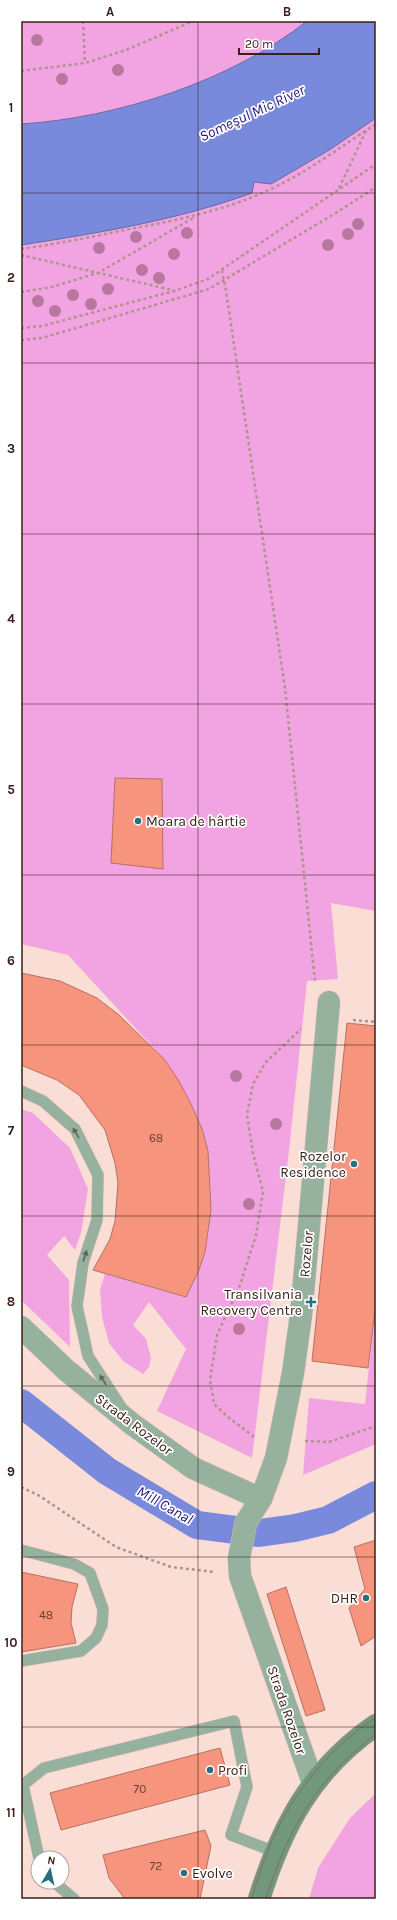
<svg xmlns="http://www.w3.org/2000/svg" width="397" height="1920" font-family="Karla,sans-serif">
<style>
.green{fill:#f2a4e2}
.water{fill:#7989dc;stroke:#666aa2}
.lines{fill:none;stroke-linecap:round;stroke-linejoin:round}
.canal{stroke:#7989dc;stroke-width:28}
.building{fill:#f7947d;stroke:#b47263}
.lane-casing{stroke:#d8bbb3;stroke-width:12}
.street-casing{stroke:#d8bbb3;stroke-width:23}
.secondary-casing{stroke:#d8bbb3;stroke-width:23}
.path{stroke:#af928b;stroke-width:2.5;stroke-dasharray:3 3;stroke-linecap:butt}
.lane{stroke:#97b19f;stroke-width:11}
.street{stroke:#97b19f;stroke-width:22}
.secondary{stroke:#71987d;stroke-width:22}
.tram{stroke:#876b64;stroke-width:1}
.tree{fill:#b7779f}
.oneway{fill:#646156}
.grid{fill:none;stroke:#3b201a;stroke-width:1;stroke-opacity:0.55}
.poi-dot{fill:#2a6f7e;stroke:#fff;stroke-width:1.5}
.labels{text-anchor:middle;stroke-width:3.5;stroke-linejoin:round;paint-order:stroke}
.number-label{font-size:12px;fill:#6a3d33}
.poi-label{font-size:14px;fill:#3b201a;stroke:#fff;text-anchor:start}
.street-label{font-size:14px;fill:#3b201a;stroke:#fff}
.water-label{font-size:15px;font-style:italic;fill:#1e197a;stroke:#fff}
.neatline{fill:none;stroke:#3b201a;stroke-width:1.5}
.grid-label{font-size:13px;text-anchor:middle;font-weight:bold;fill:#3b201a}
</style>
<rect width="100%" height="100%" fill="#faddd5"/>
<path class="green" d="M21 21H307C231 81 117 118 21 124Z
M376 118V911L331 903 338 979 307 981 289 1151 252 1458 157 1411 186 1349 149 1302 133 1325 146 1339 151 1358 149 1367 143 1374 123 1361 109 1343 102 1317 100 1289 105 1274 185 1297 199 1270 205 1252 211 1210 208 1151 202 1129 191 1104 179 1081 164 1059 68 955 21 944V245L154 221 253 182 271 184 331 149Z
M21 1109 33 1113 70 1148 88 1189 81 1233 75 1250 64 1236 47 1255 69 1280 70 1347 21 1300Z
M376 1301V1444L303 1475 309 1398 365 1404Z
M376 1793V1899H309L318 1868 350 1818Z"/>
<path class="water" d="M307 21H376V118L331 149 271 184 254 182 252 193C178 220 99 233 21 245V124C117 118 231 81 307 21Z"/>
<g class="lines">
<path class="canal" d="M21 1403 107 1471 197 1525 259 1533 295 1528 328 1520 376 1495"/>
</g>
<path class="building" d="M115 778 162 779 163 869 111 863Z
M21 973 60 981 97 998 119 1015 164 1059 179 1081 191 1104 202 1129 208 1151 211 1210 205 1252 199 1270 186 1297 93 1270 110 1239 115 1221 118 1183 115 1163 105 1130 79 1095 57 1080 21 1065Z
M347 1023 376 1026V1301L368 1368 312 1361Z
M376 1540V1636L361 1646 349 1608 365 1589 354 1547Z
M21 1572 78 1584 72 1607 71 1623 76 1643 21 1652Z
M286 1587 325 1710 306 1716 267 1594Z
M220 1748 230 1785 61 1830 50 1793Z
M205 1830 211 1846 200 1899H125L109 1878 103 1855Z"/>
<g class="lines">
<defs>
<path id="lane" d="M21 1091 43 1101 75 1129 98 1175 97 1220 83 1263 77 1306 88 1356 121 1407
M21 1550 74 1564 90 1573 103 1609 102 1625 96 1638 81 1651 21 1661
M39 1858 23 1785 44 1768 234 1721 247 1787 231 1835 275 1852
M54 1882 74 1899"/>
<path id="street" d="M21 1327 65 1369 132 1424 193 1468 261 1499
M313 1783 240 1576 239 1558 246 1522 261 1499 276 1458 293 1373 301 1315 329 1002"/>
<path id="secondary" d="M259 1899C282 1826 311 1770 376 1725"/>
</defs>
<use href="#lane" class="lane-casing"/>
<use href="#street" class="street-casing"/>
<use href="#secondary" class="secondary-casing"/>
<path class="path" d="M83 21 85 63
M21 71 85 63 126 50 193 21
M339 188 366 131
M21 249C56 244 91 237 125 230 178 220 230 210 279 185 313 168 343 145 376 124
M21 255 172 290
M222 270 226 291 285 688 315 982
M21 292 52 287 98 273 195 217
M21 328 42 326 174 291 208 279 376 164
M21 340 42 338 209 289 339 211 376 187
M353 1020 376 1022
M254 1437 228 1417 214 1404 210 1380 217 1335 240 1285 256 1235 263 1192 253 1153 247 1115 253 1084 266 1062 301 1029
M305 1441 329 1442 376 1426
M21 1487 38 1495 116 1547 171 1567 215 1572"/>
<use href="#lane" class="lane"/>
<use href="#street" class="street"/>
<use href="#secondary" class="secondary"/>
<path class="tram" d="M252 1899C271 1823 311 1761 376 1717
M266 1899C288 1828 317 1779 376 1734"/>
</g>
<g class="tree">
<circle cx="37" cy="40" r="6"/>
<circle cx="118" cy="70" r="6"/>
<circle cx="62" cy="79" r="6"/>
<circle cx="358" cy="224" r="6"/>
<circle cx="187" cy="233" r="6"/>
<circle cx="348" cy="234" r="6"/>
<circle cx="136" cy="237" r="6"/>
<circle cx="328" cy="245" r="6"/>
<circle cx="99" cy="248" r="6"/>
<circle cx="174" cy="254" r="6"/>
<circle cx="142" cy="270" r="6"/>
<circle cx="159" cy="278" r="6"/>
<circle cx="108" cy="289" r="6"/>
<circle cx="73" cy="295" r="6"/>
<circle cx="38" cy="301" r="6"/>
<circle cx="91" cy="304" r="6"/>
<circle cx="55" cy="311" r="6"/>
<circle cx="236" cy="1076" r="6"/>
<circle cx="276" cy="1124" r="6"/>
<circle cx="249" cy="1204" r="6"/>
<circle cx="239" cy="1329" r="6"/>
</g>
<defs><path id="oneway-solid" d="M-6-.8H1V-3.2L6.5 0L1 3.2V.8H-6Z"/></defs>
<g class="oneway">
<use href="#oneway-solid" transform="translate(76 1133) rotate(-121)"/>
<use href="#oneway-solid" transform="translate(85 1256) rotate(-72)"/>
<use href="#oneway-solid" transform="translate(103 1380) rotate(-123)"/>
</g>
<path class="grid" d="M198 21V1899M21 193H376M21 363H376M21 534H376M21 704H376M21 875H376M21 1045H376M21 1216H376M21 1386H376M21 1557H376M21 1727H376"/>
<g class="poi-dot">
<circle cx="138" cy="821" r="4"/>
<circle cx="354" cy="1164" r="4"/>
<path d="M309 1296h4v4h4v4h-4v4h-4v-4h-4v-4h4z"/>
<circle cx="366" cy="1598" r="4"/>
<circle cx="210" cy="1770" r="4"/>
<circle cx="184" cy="1873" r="4"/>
</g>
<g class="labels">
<g class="number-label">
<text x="156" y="1142">68</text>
<text x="46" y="1619">48</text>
<text x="140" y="1793">70</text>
<text x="156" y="1870">72</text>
</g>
<g class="poi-label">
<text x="146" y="826">Moara de hârtie</text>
<text x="346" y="1161" text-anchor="end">Rozelor<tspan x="346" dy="16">Residence</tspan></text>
<text x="302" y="1299" text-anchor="end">Transilvania<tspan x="302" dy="16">Recovery Centre</tspan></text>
<text x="358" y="1603" text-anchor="end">DHR</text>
<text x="218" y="1775">Profi</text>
<text x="192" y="1878">Evolve</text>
</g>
<g class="street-label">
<text transform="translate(306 1254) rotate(-85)" y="5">Rozelor</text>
<text transform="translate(134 1424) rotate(37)" y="5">Strada Rozelor</text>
<text transform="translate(287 1710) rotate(71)" y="5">Strada Rozelor</text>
</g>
<g class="water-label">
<text transform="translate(252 113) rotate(-25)" y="5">Someşul Mic River</text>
<text transform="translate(165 1505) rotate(30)" y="5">Mill Canal</text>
</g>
</g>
<rect width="397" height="1920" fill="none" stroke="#ffffff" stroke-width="44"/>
<g transform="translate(50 1870) rotate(9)"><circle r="19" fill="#ffffff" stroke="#b1a6a3"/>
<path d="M0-3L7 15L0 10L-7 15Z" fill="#2a6f7e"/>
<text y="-6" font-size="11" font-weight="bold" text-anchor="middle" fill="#3b201a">N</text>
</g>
<path d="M239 48v6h80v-6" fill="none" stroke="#3b201a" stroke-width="2"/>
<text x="245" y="48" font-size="12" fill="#3b201a" stroke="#ffffff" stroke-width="3" paint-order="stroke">20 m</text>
<rect x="22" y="22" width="353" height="1876" class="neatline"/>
<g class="grid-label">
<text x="110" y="16">A</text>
<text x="287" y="16">B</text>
<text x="11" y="112">1</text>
<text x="11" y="282">2</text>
<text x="11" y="453">3</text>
<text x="11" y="623">4</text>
<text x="11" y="794">5</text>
<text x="11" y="965">6</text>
<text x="11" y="1135">7</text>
<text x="11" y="1306">8</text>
<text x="11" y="1476">9</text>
<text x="11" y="1647">10</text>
<text x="11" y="1817">11</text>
</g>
</svg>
